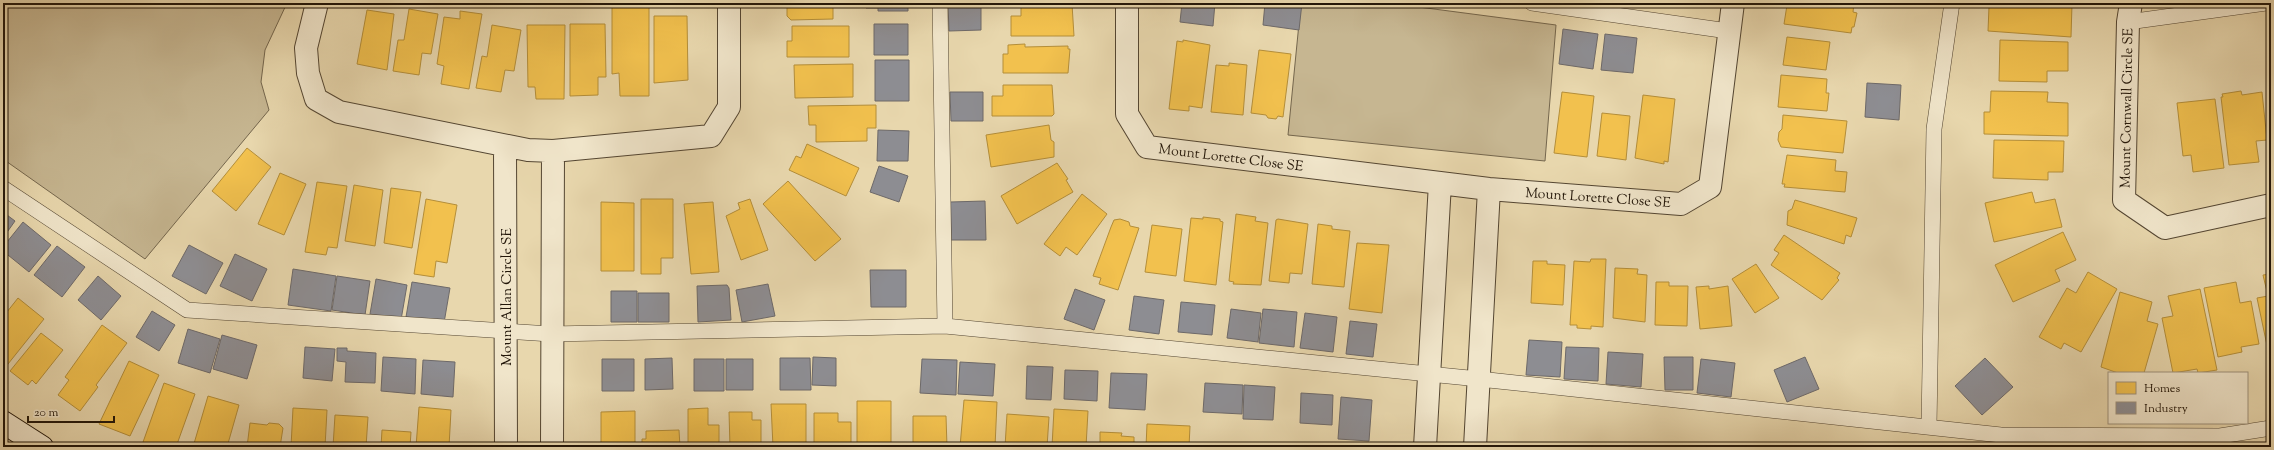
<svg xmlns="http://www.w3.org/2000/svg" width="2274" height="450" font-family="'Sorts Mill Goudy',serif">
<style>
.green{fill:#c6b691;stroke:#74664d}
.homes{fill:#f2c14e;stroke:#b48e39}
.industry{fill:#8d8d92;stroke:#6d6969}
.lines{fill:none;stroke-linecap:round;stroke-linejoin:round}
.lane-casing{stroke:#544632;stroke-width:16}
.street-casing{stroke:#544632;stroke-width:24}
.secondary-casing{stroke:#221609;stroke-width:24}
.lane{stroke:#f0e5ca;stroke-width:15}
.street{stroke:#f0e5ca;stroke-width:22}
.secondary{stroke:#f0e5ca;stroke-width:22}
.labels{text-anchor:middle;stroke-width:4;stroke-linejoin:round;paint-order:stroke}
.street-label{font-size:14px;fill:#221609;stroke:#f0e5ca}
</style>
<rect width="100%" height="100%" fill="#e8d7ad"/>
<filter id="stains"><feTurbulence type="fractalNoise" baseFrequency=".005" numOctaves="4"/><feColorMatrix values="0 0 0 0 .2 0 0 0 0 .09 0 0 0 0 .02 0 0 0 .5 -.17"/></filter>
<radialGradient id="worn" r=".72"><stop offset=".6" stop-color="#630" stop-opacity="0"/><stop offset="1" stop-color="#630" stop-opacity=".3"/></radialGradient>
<path class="green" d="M3 3H287L265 50 261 82 269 110 145 259 3 159Z
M1301 3H1388L1556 25 1545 161 1288 135Z"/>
<path class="homes" d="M612 3H649V96H620L619 73 612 74Z
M787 3H838V5H833V19L791 20 787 16Z
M1792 3H1854L1853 12 1857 13 1854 27H1852L1851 33 1784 24 1787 5H1792Z
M1995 3 2072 4 2071 37 1988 31 1989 7H1994Z
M1021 4H1072L1074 36H1011V16H1021Z
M409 9 438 14 431 54 422 53 419 75 393 71 398 40H404Z
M367 10 394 14 387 70 357 64Z
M460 11 482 14 469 89 441 84 444 66 437 64 444 17 460 19Z
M654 16H687L688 80 654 83Z
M570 24H605L606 77H598V95L570 96Z
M492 25 521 30 514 71 505 70 501 92 476 88 482 56 487 57Z
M527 25H565L564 99H536L535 87H528Z
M792 26H849V57H787V41H792Z
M1787 37 1830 42 1826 70 1783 65Z
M1183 40 1210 45 1202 108 1189 106V111L1169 109 1177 41 1183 42Z
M2000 40 2068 42V71H2047V82L1999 81Z
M1025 44V47L1068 46V49H1070L1068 73H1003V54H1008V45Z
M1259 50 1291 54 1283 117 1278 116 1276 119 1268 118 1266 115 1251 113Z
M1229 63 1247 65 1243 115 1211 112 1216 65 1229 66Z
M853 64V97L795 98 794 65Z
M1781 75 1827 79 1826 93H1829L1827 111 1778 107Z
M1003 85H1052L1054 114 1052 116H992V96H1003Z
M1991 91 2048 92 2047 102 2068 103V136L1984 134V112H1990Z
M2241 91 2242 95 2262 92 2267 140 2256 141 2259 162 2229 165 2221 97H2223L2222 94Z
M1562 92 1594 96 1587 157 1554 153Z
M1643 95 1675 99 1668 162 1664 161V164L1635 158Z
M2215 99 2224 168 2193 172 2191 155 2183 156 2177 103Z
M876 105V128H867V141L816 142V125H809L808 106Z
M1602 113 1630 116 1626 160 1597 156Z
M1783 115 1847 121 1843 153 1781 147 1778 140 1779 132 1782 129Z
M1049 125 1051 140 1054 142V157L991 167 986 135Z
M1994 140 2064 141 2063 172H2048V180L1993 178Z
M807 144 859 168 846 196 789 170 796 156 801 158Z
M247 148 271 167 236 211 212 191Z
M1787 155 1836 160 1835 171 1847 172 1845 192 1784 187 1785 184H1782Z
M1057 163 1068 179 1066 180 1073 192 1017 224 1001 196Z
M280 173 306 184 284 235 258 224Z
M788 181 841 239 815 261 763 204Z
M317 182 347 186 337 248 328 247 326 255 305 252Z
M354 185 383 190 375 246 345 241Z
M391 188 421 192 412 248 384 243Z
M2032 192 2035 203 2055 199 2062 227 1994 242 1985 203Z
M1082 194 1107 214 1077 255 1066 247 1060 256 1044 244Z
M426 199 457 205 447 263 436 261 434 277 414 274Z
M641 199H673V258H661V274H641Z
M750 199 768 250 741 260 726 216 740 209 738 203Z
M1795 200 1857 218 1851 237 1846 235 1844 244 1787 225 1788 211 1792 209Z
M601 202 634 203V271H601Z
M713 202 719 272 691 274 684 204Z
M1236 214 1256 217 1255 221 1268 223 1261 285 1233 284 1234 282 1229 281Z
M1203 217 1220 219V221L1223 222 1216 285 1184 281 1191 218 1203 219Z
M1120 219 1129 222 1130 226 1139 228 1118 290 1099 284 1101 278 1093 276 1111 227 1114 220Z
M1278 219 1308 224 1302 274 1290 273 1289 283 1269 281 1276 220Z
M1318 224 1332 226V229L1350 231 1344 287 1312 284Z
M1152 225 1182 229 1176 276 1145 272Z
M2063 232 2076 260 2055 270 2060 281 2013 302 1995 265Z
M1784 235 1840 273 1837 278 1839 280 1822 300 1771 265 1779 253 1774 250Z
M1357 243 1389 245 1382 313 1349 309Z
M1591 259H1606L1603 327 1591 326V329L1577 328V325H1570L1574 261 1590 262Z
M1533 261H1547V264L1565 265 1563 305 1531 303Z
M1756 264 1779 298 1755 313 1732 279Z
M1615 268 1638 269 1637 274 1647 275 1645 322 1613 318Z
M2088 272 2117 289 2081 352 2064 343 2061 349 2039 337 2067 288 2076 293Z
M2271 274V355H2269L2257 298 2268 296 2263 275Z
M1656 282H1669V286H1688L1687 326 1655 325Z
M2236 282 2240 303 2251 301 2259 344 2241 347 2242 352 2218 357 2204 288Z
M1709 286V289L1728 286 1732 326 1700 329 1696 287Z
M2200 289 2217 370 2198 373 2197 369 2173 373 2162 318 2173 316 2168 296Z
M2120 292 2152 302 2147 321 2158 324 2144 373H2118L2101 367Z
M18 298 44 319 4 369 3 317Z
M102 325 127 343 96 385 98 387 80 411 58 395 69 380 65 377Z
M41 333 63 350 36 384 32 380 28 385 10 371Z
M129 361 159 375 130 436 99 424Z
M164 383 195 394 176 447H148L142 445Z
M208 396 239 405 227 447H193Z
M964 400 997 402 995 447H960Z
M857 401H891V447H857Z
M771 404H806V447H773Z
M419 407 451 410 449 447H416Z
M293 408 327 410 325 447H291Z
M708 408V425H719V447H688V409Z
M1054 409 1088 411 1086 447H1052Z
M635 411V447H601V412Z
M729 412H752V420H761V447H730Z
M814 413H838V422H851V447H814Z
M1007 414 1049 417 1047 447H1005Z
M335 415 368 417 366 447H333Z
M913 416H946L947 447H913Z
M250 423 267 425 269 423 279 424 283 428 280 447H247Z
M1147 424 1190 426 1189 447H1146Z
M382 430 411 432 410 447H381Z
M679 430 680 447H642V439H646V431Z
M1100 432 1122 433 1121 436 1134 437V447H1100Z
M1197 444 1220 445 1219 447H1196Z"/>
<path class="industry" d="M651 3H687V6H651Z
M866 3H908V11H878V8H866Z
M948 3H981V30L949 31Z
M1182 3H1215L1213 26 1180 22Z
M1265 3H1302L1299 30 1263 25Z
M874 24H908V55H874Z
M1563 29 1598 34 1593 69 1559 64Z
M1605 34 1637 38 1633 73 1601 70Z
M875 60H909V101H875Z
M1867 83 1901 85 1899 120 1865 117Z
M950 92H983V121H951Z
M878 130 909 131 908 161H877Z
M879 166 908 176 899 202 870 192Z
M985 201 986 240H951L950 202Z
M3 212 15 221 3 238Z
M23 222 51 245 29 272 3 251V247Z
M189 245 223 263 206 294 172 276Z
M57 246 85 267 62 297 34 275Z
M235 254 267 269 252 301 220 286Z
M293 269 336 276 331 311 288 305Z
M870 270H906V307H871Z
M98 276 121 296 101 320 78 300Z
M337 276 370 281 365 315 332 310Z
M376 279 407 285 401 320 370 314Z
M412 282 450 288 444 323 406 317Z
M768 284 775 316 742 322 736 290Z
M727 285 729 288 731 320 698 322 697 286Z
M1075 289 1105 300 1094 330 1064 319Z
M611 291H637V322H611Z
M638 293H669V322H638Z
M1134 296 1164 300 1159 334 1129 330Z
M1181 302 1215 305 1212 335 1178 332Z
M1231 309 1261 313 1258 342 1227 338Z
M1263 309 1297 312 1294 347 1259 343Z
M152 311 175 325 159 351 136 337Z
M1305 313 1337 317 1333 352 1300 348Z
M1350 321 1377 324 1373 357 1346 354Z
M188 329 220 339 210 373 178 363Z
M222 335 257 345 247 379 213 369Z
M1529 340 1562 342 1560 377 1526 375Z
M305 347 335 349 332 381 303 378Z
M1566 347 1599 348 1598 381 1564 379Z
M337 348H347V351L376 353 375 383 345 382 346 362 337 361Z
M1608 352 1643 354 1641 387 1606 384Z
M383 357 416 359 415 394 381 391Z
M813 357 836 358V386L812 385Z
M1664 357H1693V390H1665Z
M1805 357 1819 389 1787 402 1774 370Z
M672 358 673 389 645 390V359Z
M780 358H810L811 390H780Z
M1985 358 2013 387 1982 415 1955 386Z
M602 359H634V391H602Z
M694 359H724V391H694Z
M726 359H753V390H726Z
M922 359 957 360 956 395 920 393Z
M1701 359 1735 363 1731 397 1697 393Z
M423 360 455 362 453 397 421 394Z
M960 362 995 364 993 396 958 394Z
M1027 366 1053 367 1051 400 1026 399Z
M1065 370 1098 371 1097 401 1064 399Z
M1111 373 1147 374 1145 410 1109 408Z
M1205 383 1243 385 1242 414 1203 412Z
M1244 385 1275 387 1273 420 1243 419Z
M1301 393 1333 395 1332 425 1300 423Z
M1341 397 1372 400 1369 441 1338 439Z"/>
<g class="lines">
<defs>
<path id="lane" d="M940 3 945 326
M1532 3 1728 31
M2128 22 2266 3
M3 188 187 310 551 334 945 326 1479 379 2001 435 2220 436 2271 428
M1929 426 1934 129 1952 3"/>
<path id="street" d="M317 3 306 48 308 73 316 99 339 112 528 150 553 151 711 136 729 107V3
M1127 3V114L1147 147 1489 189 1681 204 1710 187 1733 3
M2131 3 2128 22 2124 200 2165 228 2271 205
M505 147 506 447
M552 447 553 151
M1425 447 1440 183
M1475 447 1489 189"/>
<path id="secondary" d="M3 422 42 447"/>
</defs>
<use href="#lane" class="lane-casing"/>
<use href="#street" class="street-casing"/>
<use href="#secondary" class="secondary-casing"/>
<use href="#lane" class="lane"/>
<use href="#street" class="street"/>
<use href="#secondary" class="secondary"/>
</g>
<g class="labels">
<g class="street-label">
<text transform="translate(2126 108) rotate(-89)" y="5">Mount Cornwall Circle SE</text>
<text transform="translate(1231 157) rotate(7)" y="5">Mount Lorette Close SE</text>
<text transform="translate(1598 197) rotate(4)" y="5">Mount Lorette Close SE</text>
<text transform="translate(506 297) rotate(-90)" y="5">Mount Allan Circle SE</text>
</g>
</g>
<rect width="2274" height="450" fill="none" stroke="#e8d7ad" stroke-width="16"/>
<rect x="4" y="4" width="2266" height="442" fill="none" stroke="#221609" stroke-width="2"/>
<rect x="8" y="8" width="2258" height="434" fill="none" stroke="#221609"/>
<rect x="2108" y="372" width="140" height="52" fill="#f0e5ca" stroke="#9e927d"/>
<rect x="2116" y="382" width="20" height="12" fill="#f2c14e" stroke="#9e927d"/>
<text x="2144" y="392" font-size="12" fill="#221609">Homes</text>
<rect x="2116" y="402" width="20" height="12" fill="#8d8d92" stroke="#9e927d"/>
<text x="2144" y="412" font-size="12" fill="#221609">Industry</text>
<path d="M28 416v6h86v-6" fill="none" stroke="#221609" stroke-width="2"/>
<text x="34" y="416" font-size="12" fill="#221609" stroke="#f0e5ca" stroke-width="3" paint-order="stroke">20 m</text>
<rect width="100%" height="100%" filter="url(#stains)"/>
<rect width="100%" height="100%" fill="url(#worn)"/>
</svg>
